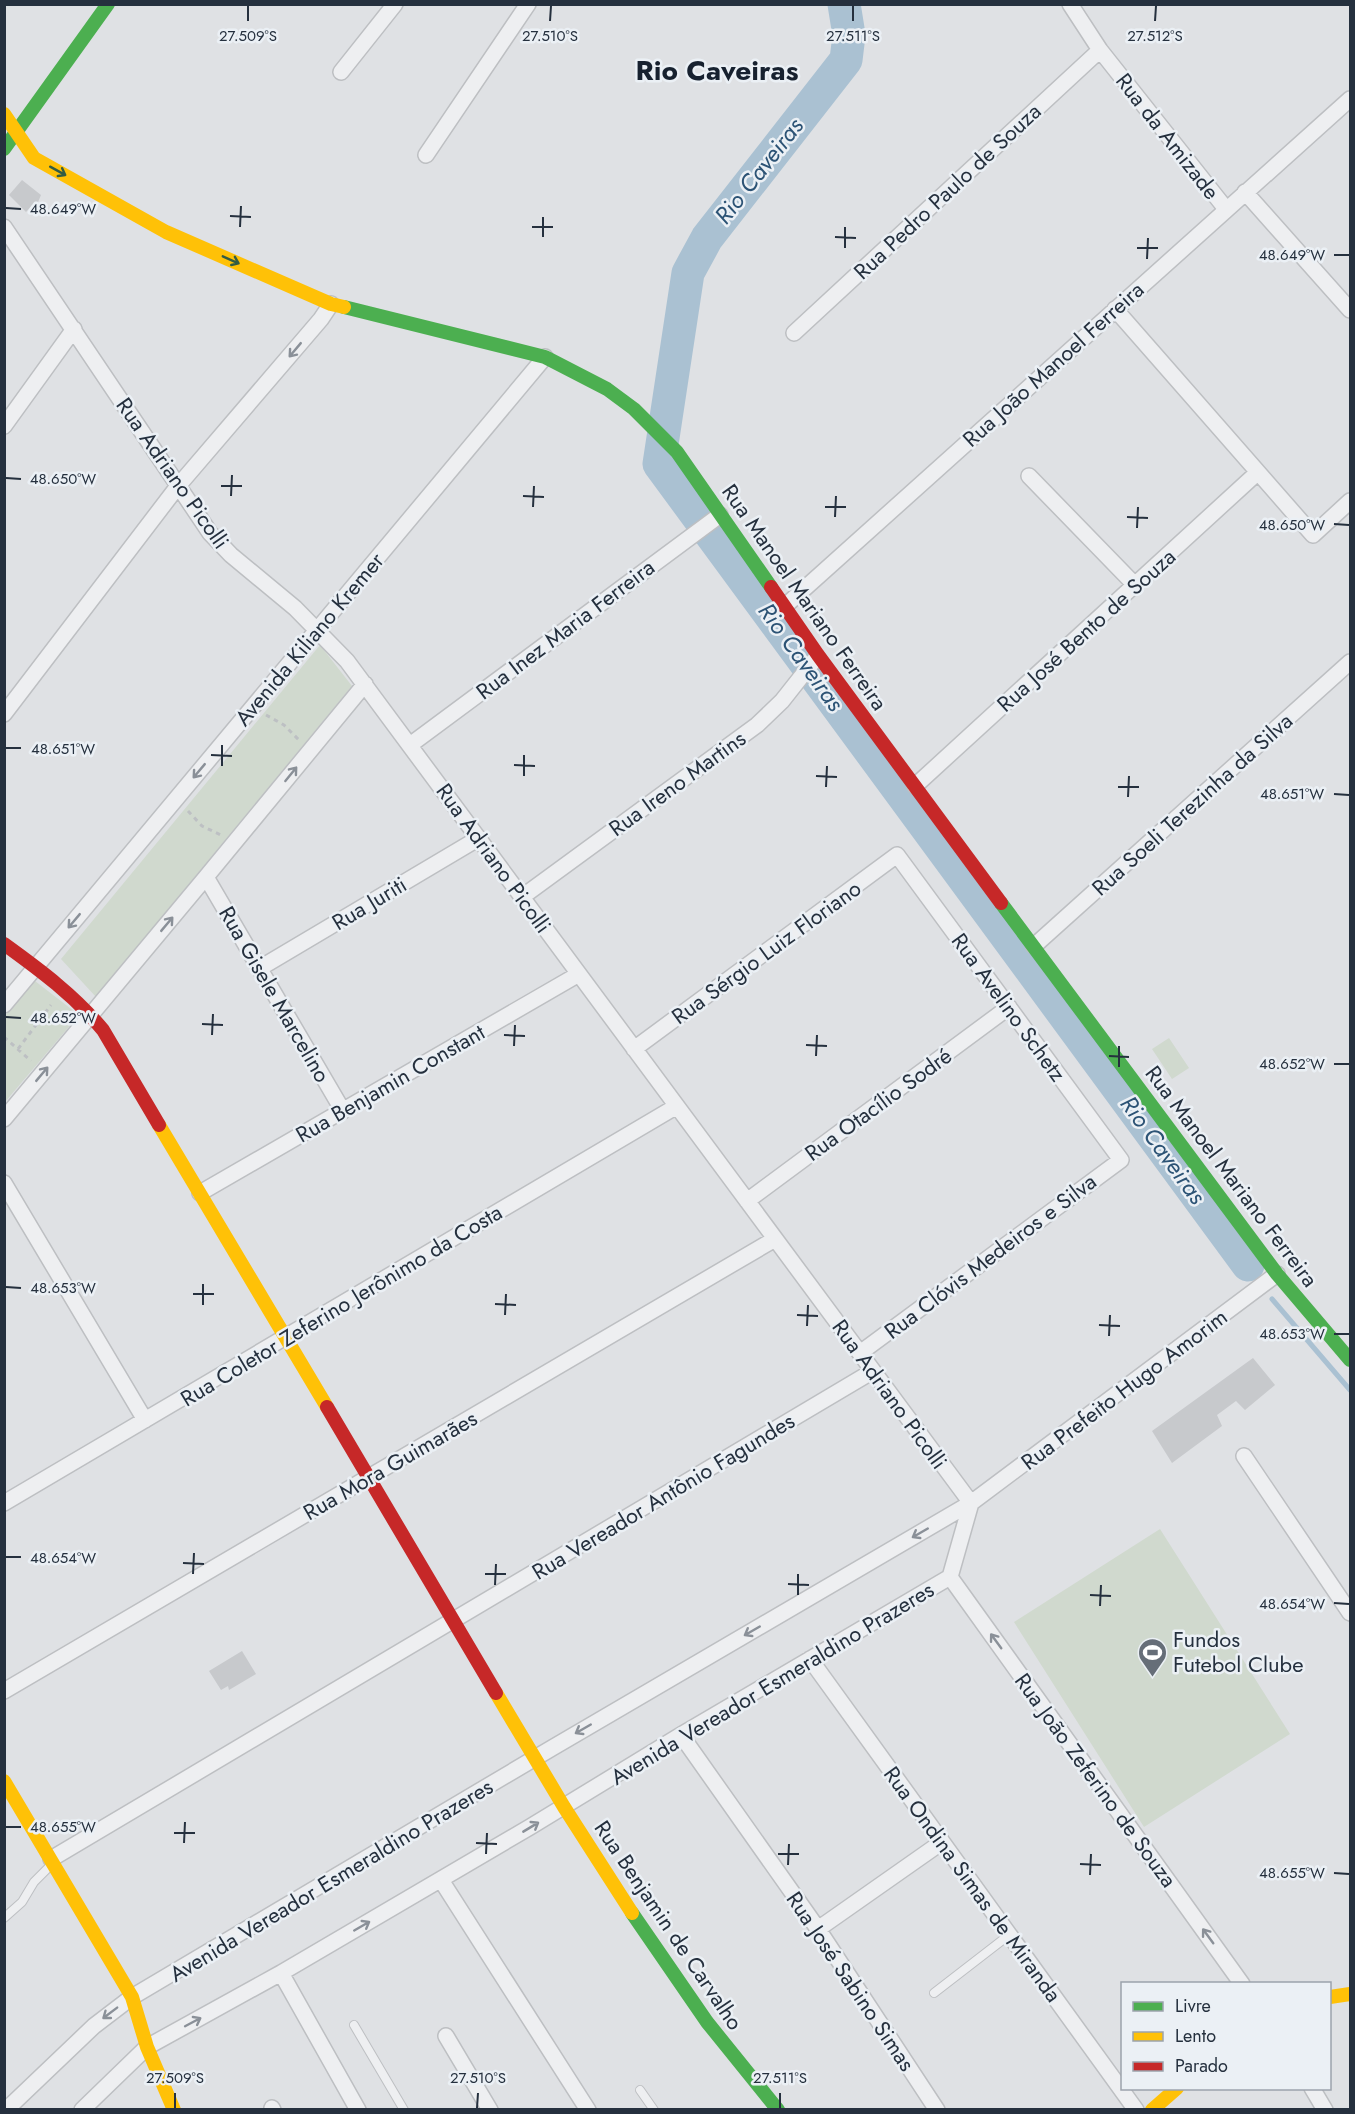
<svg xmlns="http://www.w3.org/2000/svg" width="1355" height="2114" font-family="Jost,sans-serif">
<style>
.green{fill:#d0d9ce}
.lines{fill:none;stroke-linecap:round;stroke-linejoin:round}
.stream{stroke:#aac1d2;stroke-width:5}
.river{stroke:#aac1d2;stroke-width:33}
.building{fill:#c7c9cc}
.lane-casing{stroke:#bdbfc2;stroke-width:10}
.street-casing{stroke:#bdbfc2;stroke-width:18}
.path{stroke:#bdc0c3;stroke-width:3;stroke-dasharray:4.5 4.5;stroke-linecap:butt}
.lane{stroke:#eeeff1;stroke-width:8}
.street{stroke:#eeeff1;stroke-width:15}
.fast{stroke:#4caf50;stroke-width:14}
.slow{stroke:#ffc107;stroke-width:14}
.jam{stroke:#c62828;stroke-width:14}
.oneway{stroke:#335c44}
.oneway2{stroke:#8a9098}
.ticks{fill:none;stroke:#25303e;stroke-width:2}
.labels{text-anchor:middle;stroke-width:5;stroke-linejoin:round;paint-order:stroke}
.street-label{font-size:22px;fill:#25303e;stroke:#ebf0f5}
.poi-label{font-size:22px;fill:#25303e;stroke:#ebf0f5;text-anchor:start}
.water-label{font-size:24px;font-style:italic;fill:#2c5375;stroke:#ebf0f5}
.district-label{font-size:28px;font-weight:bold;fill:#17212f;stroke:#ebf0f5}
.ticks-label{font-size:15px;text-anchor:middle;fill:#25303e;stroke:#ebf0f5;stroke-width:5;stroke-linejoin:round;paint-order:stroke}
</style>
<rect width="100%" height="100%" fill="#dfe1e4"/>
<path class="green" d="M320 645 352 686 96 997 61 959Z
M35 981 79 1015 5 1102V1016Z
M1169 1038 1189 1068 1172 1079 1152 1049Z
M1160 1529 1290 1734 1144 1827 1014 1622Z"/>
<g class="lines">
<path class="stream" d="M1272 1299 1350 1390"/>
<path class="river" d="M844 4 849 35 846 60 707 238 688 273 659 464 1248 1265"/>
</g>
<path class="building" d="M22 180 41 195 36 207 32 205 26 212 9 195Z
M1253 1358 1275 1385 1245 1410 1236 1401 1217 1415 1222 1426 1172 1463 1152 1431Z
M242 1651 256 1674 229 1690 228 1686 221 1690 209 1671Z"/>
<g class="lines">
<defs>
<path id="lane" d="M4 1918 22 1902 34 1882 52 1864
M934 1993 1009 1935
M354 2025 404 2110
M640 2090 654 2110"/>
<path id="street" d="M1070 4 1100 50 1226 209
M341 72 395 4
M426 155 528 4
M1245 192 1350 310
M4 227 210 533 231 555 295 608 347 661 971 1503
M1115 309 1313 535 1350 501
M794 333 1100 50
M4 426 74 329
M1029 476 1135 585
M784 607 1350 99
M4 714 178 486 321 319 331 304
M410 745 720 515
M915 786 1257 473
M206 877 343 1111
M522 897 757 725 782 701 816 658
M1034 946 1350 662
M260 968 479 838
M4 1005 545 357
M634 1049 897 855 1121 1160 860 1353
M4 1119 206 877 365 684
M4 1183 145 1420
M200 1193 579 974
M747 1201 1009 1007
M1244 1456 1350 1613
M4 1503 677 1106
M950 1577 1242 1984
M810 1659 1136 2110
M4 1691 775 1239
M681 1735 818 1929 937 2110
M51 1859 873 1371
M441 1880 588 2110
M818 1929 942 1842
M281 1973 358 2110
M446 2036 490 2110
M1312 2088 1325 2110
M272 2108 273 2110
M6 2110 94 2026 132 1997 552 1748 971 1503 1277 1274
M82 2110 147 2047 281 1973 530 1827 681 1735 950 1577 971 1503"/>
</defs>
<use href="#lane" class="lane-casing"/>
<use href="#street" class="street-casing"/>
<path class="path" d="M266 715 284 725 299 740
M188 811 202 826 221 835
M4 1037 31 1061
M18 1049 51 1005"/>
<use href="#lane" class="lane"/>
<use href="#street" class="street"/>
<path class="fast" d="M4 149 108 4
M344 307 545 357 607 389 634 409 677 452 771 587
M1001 903 1277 1274 1350 1360
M632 1913 707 2022 778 2110"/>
<path class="slow" d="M4 114 34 158 166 232 331 304 344 307
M159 1125 327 1407
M496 1693 564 1807 632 1913
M4 1781 132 1997 147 2047 174 2110
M1330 1997 1350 1994
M1152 2110 1177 2088"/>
<path class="jam" d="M771 587 818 655 1001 903
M4 944C40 970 75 996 103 1030L159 1125
M327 1407 496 1693"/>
</g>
<defs><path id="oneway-shaft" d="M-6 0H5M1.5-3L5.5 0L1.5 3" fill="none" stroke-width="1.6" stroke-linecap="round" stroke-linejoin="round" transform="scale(1.5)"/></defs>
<g class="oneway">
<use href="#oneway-shaft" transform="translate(58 171) rotate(29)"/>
<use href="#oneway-shaft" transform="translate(231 260) rotate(24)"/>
</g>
<g class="oneway2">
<use href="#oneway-shaft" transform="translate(295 350) rotate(130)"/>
<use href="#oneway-shaft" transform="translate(199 771) rotate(130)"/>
<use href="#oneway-shaft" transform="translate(291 774) rotate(-51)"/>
<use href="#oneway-shaft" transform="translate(74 921) rotate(130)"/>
<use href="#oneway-shaft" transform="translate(167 924) rotate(-50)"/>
<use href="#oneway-shaft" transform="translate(42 1074) rotate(-50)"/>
<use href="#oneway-shaft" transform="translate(920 1533) rotate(150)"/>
<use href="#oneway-shaft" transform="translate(752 1631) rotate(150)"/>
<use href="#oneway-shaft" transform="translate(996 1641) rotate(-126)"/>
<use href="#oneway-shaft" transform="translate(583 1729) rotate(150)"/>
<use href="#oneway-shaft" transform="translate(531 1827) rotate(-31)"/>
<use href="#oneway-shaft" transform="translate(362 1926) rotate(-30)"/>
<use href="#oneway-shaft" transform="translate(1208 1936) rotate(-126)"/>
<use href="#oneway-shaft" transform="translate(110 2013) rotate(143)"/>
<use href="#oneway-shaft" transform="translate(193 2022) rotate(-28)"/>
</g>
<path class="ticks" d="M248 21V6M550 21 551 6M853 21V6M1155 21 1156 6M6 208 21 209M230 216 251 217M240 227 241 206M532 227H553M543 237V217M835 237 856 238M845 248V227M1137 248H1158M1334 255H1349M1147 259 1148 238M6 478 21 479M221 486H242M231 496 232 475M523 496 544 497M533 507 534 486M825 507H846M835 517 836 496M1127 517 1148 518M1334 524 1349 525M1137 528 1138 507M6 748H21M211 755 232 756M514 765 535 766M222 766V745M524 776V755M816 776 837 777M826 787 827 766M1118 787H1139M1334 794 1349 795M1128 797 1129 776M6 1017 21 1018M202 1024 223 1025M212 1035 213 1014M504 1035 525 1036M806 1045 827 1046M514 1046 515 1025M816 1056 817 1035M1109 1056 1129 1057M1334 1064H1349M1119 1067V1046M6 1287 21 1288M193 1294H214M495 1304 516 1305M203 1305V1284M505 1315 506 1294M797 1315 818 1316M1099 1325 1120 1326M807 1326 808 1305M1334 1334H1349M1109 1336 1110 1315M6 1557H21M183 1563 204 1564M193 1574 194 1553M485 1574H506M788 1584 809 1585M495 1585 496 1564M798 1595V1574M1090 1595 1111 1596M1334 1603 1349 1604M1100 1606 1101 1585M6 1827H21M174 1833H195M184 1843 185 1822M476 1843 497 1844M486 1854 487 1833M778 1854H799M1080 1864 1101 1865M788 1865 789 1844M1334 1873 1349 1874M1090 1875 1091 1854M175 2108V2093M477 2108 478 2093M780 2108V2093"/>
<defs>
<symbol id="stadium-pin" viewBox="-11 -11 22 30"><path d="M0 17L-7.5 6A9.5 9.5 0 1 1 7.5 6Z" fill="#666e78" stroke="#ebf0f5"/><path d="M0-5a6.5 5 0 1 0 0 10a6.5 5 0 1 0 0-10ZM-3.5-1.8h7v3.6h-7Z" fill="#fff"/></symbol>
</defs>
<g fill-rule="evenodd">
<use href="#stadium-pin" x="1136" y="1636" width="33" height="45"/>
</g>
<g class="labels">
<g class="street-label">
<text transform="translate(1168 136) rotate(52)" y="8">Rua da Amizade</text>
<text transform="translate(947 191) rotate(-43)" y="8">Rua Pedro Paulo de Souza</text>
<text transform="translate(1053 364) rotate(-42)" y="8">Rua João Manoel Ferreira</text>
<text transform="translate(173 473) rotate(55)" y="8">Rua Adriano Picolli</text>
<text transform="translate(805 597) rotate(55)" y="8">Rua Manoel Mariano Ferreira</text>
<text transform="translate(565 629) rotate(-37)" y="8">Rua Inez Maria Ferreira</text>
<text transform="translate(1086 630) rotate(-42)" y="8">Rua José Bento de Souza</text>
<text transform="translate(309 639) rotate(-50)" y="8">Avenida Kiliano Kremer</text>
<text transform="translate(677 783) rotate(-36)" y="8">Rua Ireno Martins</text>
<text transform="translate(1192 804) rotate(-42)" y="8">Rua Soeli Terezinha da Silva</text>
<text transform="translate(494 858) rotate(54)" y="8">Rua Adriano Picolli</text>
<text transform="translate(369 903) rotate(-31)" y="8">Rua Juriti</text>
<text transform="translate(766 952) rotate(-36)" y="8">Rua Sérgio Luiz Floriano</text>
<text transform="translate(275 994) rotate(60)" y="8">Rua Gisele Marcelino</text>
<text transform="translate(1009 1007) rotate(54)" y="8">Rua Avelino Schetz</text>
<text transform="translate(390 1083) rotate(-30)" y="8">Rua Benjamin Constant</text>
<text transform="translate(878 1104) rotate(-36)" y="8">Rua Otacílio Sodré</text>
<text transform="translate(1232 1176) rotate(53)" y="8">Rua Manoel Mariano Ferreira</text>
<text transform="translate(990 1256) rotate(-37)" y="8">Rua Clóvis Medeiros e Silva</text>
<text transform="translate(341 1305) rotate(-31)" y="8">Rua Coletor Zeferino Jerônimo da Costa</text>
<text transform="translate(1124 1389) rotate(-37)" y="8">Rua Prefeito Hugo Amorim</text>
<text transform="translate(890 1394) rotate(54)" y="8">Rua Adriano Picolli</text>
<text transform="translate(390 1465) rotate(-30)" y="8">Rua Mora Guimarães</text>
<text transform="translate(663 1496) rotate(-31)" y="8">Rua Vereador Antônio Fagundes</text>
<text transform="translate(772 1683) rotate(-31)" y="8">Avenida Vereador Esmeraldino Prazeres</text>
<text transform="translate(1096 1780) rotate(54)" y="8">Rua João Zeferino de Souza</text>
<text transform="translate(331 1880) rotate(-31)" y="8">Avenida Vereador Esmeraldino Prazeres</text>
<text transform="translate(973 1884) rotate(54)" y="8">Rua Ondina Simas de Miranda</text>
<text transform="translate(669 1925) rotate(56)" y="8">Rua Benjamin de Carvalho</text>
<text transform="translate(851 1981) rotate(56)" y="8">Rua José Sabino Simas</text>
</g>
<g class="poi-label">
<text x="1173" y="1647">Fundos<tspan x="1173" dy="25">Futebol Clube</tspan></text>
</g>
<g class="water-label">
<text transform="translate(759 171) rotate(-52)" y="8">Rio Caveiras</text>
<text transform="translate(801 657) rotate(54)" y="8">Rio Caveiras</text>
<text transform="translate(1163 1150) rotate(54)" y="8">Rio Caveiras</text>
</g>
<g class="district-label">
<text x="717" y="80">Rio Caveiras</text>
</g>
</g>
<g class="ticks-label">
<text x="248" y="41">27.509°S</text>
<text x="550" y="41">27.510°S</text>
<text x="853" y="41">27.511°S</text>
<text x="1155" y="41">27.512°S</text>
<text x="63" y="214">48.649°W</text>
<text x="1292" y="260">48.649°W</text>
<text x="63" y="484">48.650°W</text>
<text x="1292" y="530">48.650°W</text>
<text x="63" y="754">48.651°W</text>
<text x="1292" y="799">48.651°W</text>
<text x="63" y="1023">48.652°W</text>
<text x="1292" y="1069">48.652°W</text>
<text x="63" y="1293">48.653°W</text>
<text x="1292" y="1339">48.653°W</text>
<text x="63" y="1563">48.654°W</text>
<text x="1292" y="1609">48.654°W</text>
<text x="63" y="1832">48.655°W</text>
<text x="1292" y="1878">48.655°W</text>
<text x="175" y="2083">27.509°S</text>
<text x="478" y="2083">27.510°S</text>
<text x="780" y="2083">27.511°S</text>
</g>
<rect width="1355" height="2114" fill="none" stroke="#25303e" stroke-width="12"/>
<rect x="1121" y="1982" width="210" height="108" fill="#ebf0f5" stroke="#9ca3ac" stroke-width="1.5"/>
<rect x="1133" y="2002" width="30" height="9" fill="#4caf50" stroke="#9ca3ac" stroke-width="1.5"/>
<text x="1175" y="2012" font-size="18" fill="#25303e">Livre</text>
<rect x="1133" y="2032" width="30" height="9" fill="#ffc107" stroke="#9ca3ac" stroke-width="1.5"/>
<text x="1175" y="2042" font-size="18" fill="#25303e">Lento</text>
<rect x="1133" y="2062" width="30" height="9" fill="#c62828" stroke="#9ca3ac" stroke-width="1.5"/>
<text x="1175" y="2072" font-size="18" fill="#25303e">Parado</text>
</svg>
